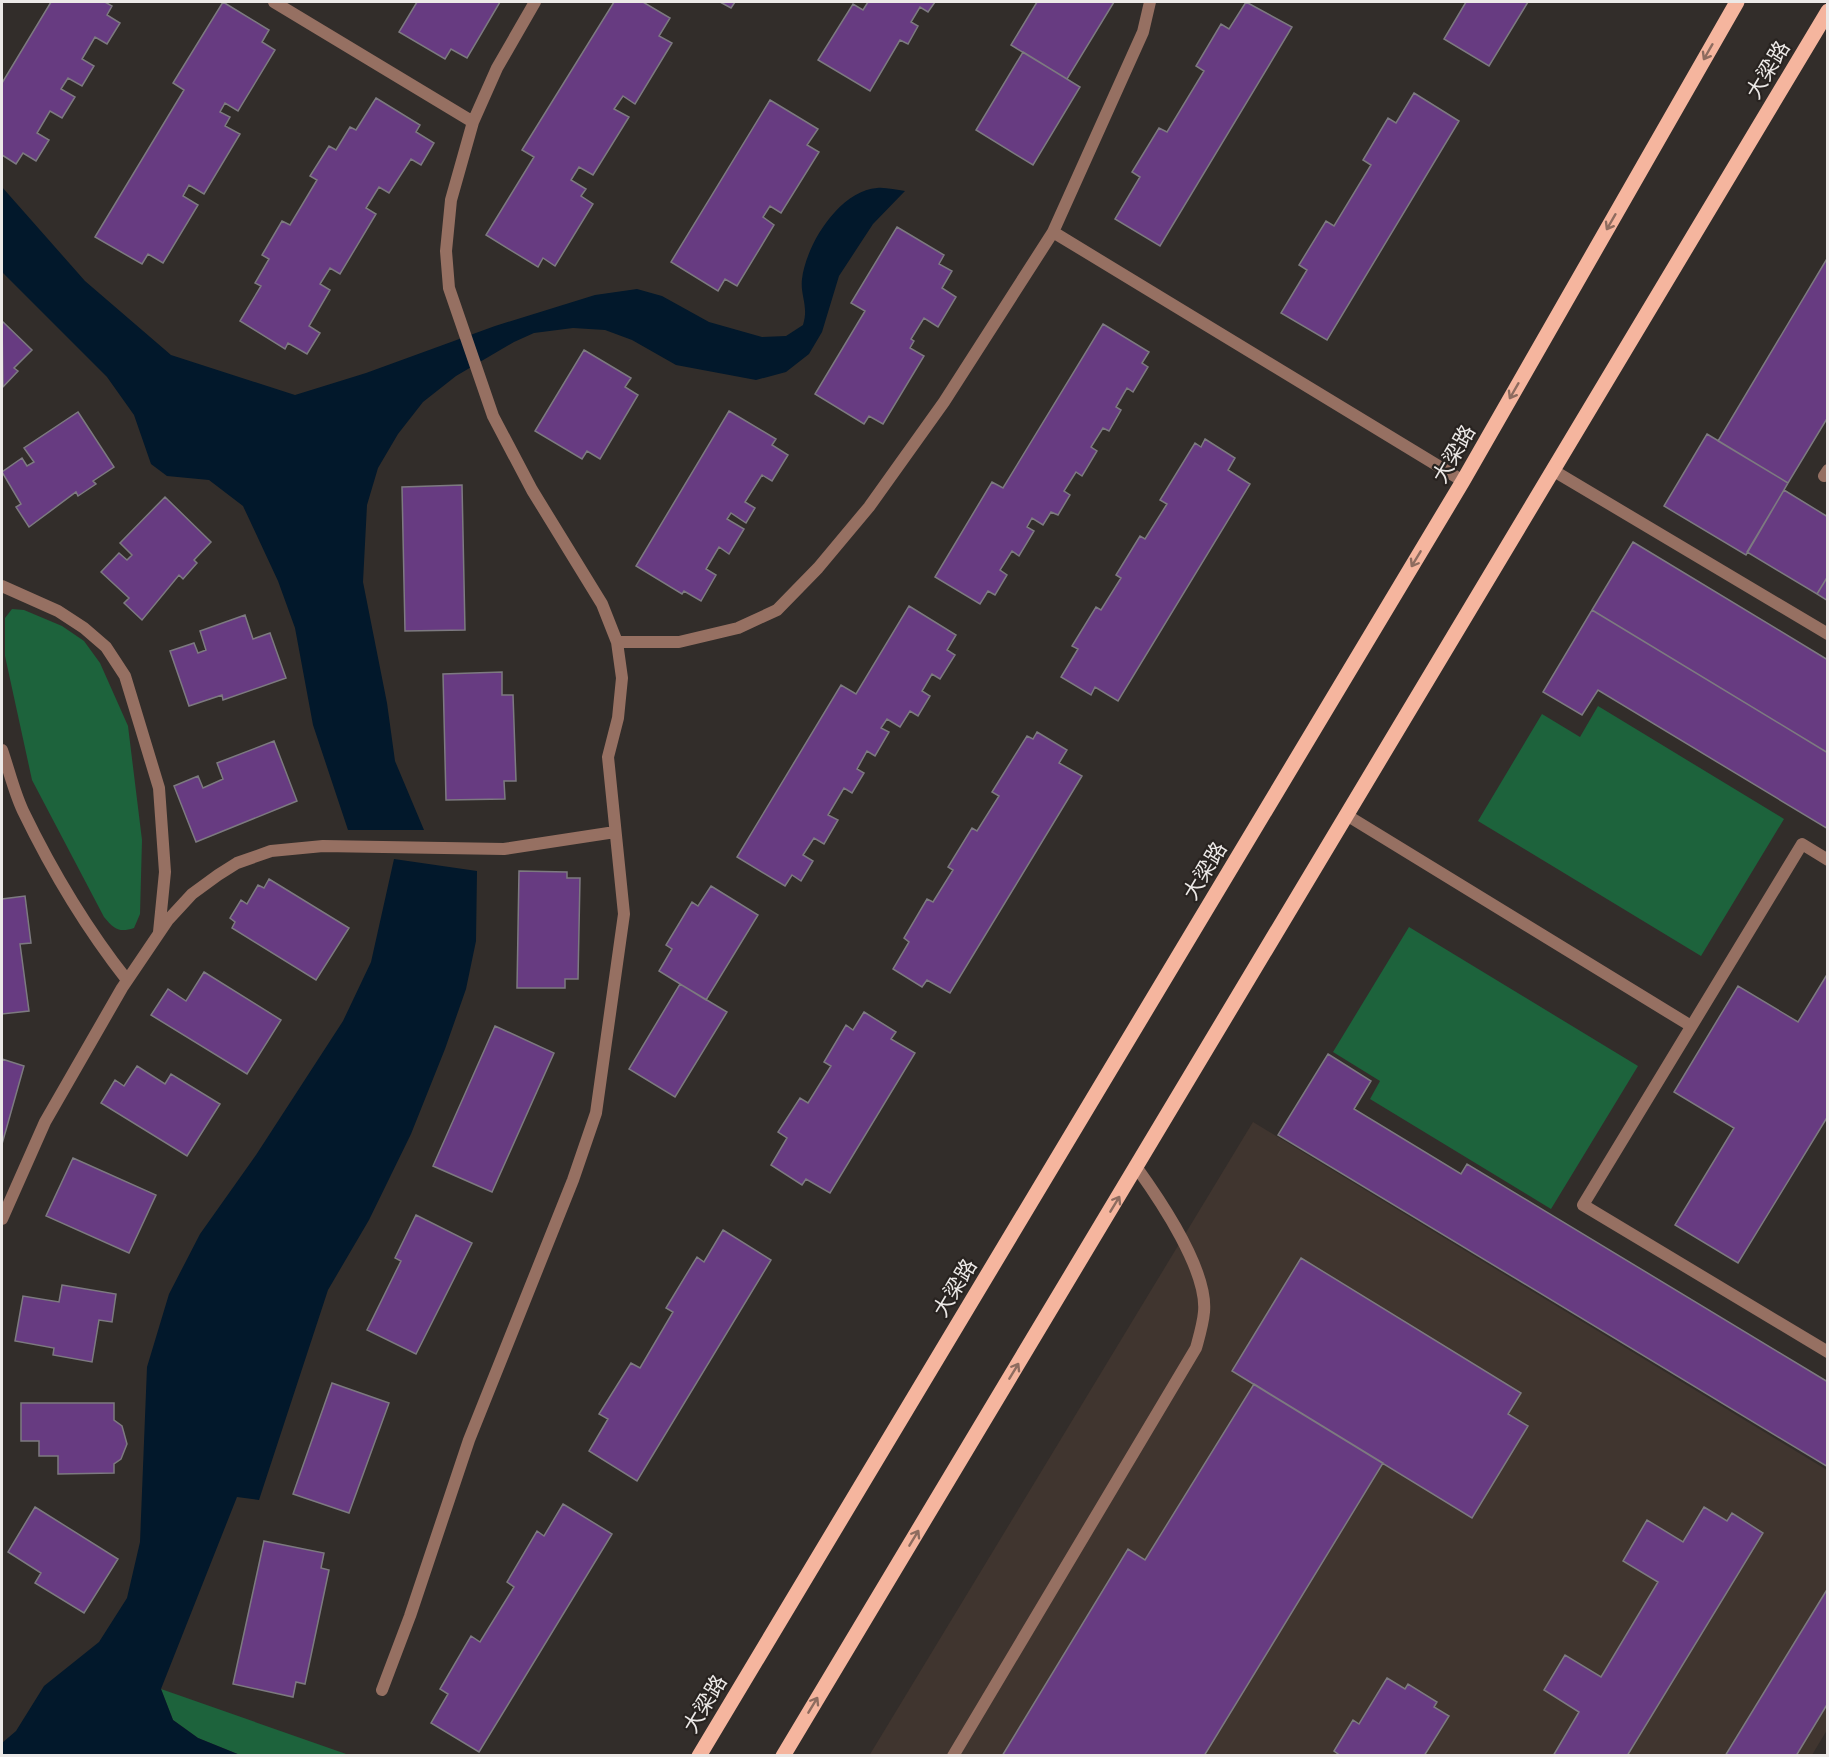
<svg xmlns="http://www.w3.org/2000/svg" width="1829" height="1757" font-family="'Alegreya Sans','Noto Sans SC',sans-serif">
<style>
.built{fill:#40352f}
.green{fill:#1d633c}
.water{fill:#02182b}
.building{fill:#673b81;stroke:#7d7a80;stroke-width:1.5}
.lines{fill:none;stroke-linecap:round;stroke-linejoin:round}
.service{stroke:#967062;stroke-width:12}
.minor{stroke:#967062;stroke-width:12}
.primary{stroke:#f5b59e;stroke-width:15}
.oneway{stroke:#8e6c5f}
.labels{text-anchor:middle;stroke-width:4.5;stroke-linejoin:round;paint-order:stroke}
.street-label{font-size:21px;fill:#ece9e7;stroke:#282320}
</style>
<rect width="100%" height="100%" fill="#322d2a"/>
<path class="built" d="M1253 1122 1827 1470V1730L1812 1755 869 1756Z"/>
<path class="green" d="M12 609 24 610 62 626 84 641 100 663 128 726 142 840 140 914 134 928C119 933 114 929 104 917L32 780 5 656V618Z
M1598 706 1784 819 1701 956 1478 821 1542 714 1580 737Z
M1409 927 1638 1066 1551 1209 1370 1099 1380 1081 1333 1052Z
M161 1689 349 1755H240L198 1738 173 1720Z"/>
<path class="water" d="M2 187 85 281 171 355 295 395 366 373 495 326 595 295 637 289 662 296 709 322 762 337 786 336 803 325C809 306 800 296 802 279 806 245 839 191 877 188 885 187 896 190 905 191L873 224 839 276 822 332 809 354 786 372 756 380 676 365 632 340 605 330 573 328 534 333 514 342 456 376 423 402 398 434 378 468 367 505 363 582 387 703 395 761 424 830H348L313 725 295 628 278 581 243 506 209 480 167 476 151 464 134 415 107 377 2 272Z
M394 859 477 871 476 941 466 989 445 1049 411 1134 369 1220 328 1290 259 1500 237 1497 161 1689 173 1720 198 1738 240 1755H2V1743L16 1731 44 1686 99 1642 127 1598 140 1542 147 1367 169 1294 200 1234 256 1155 343 1021 371 962Z"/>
<path class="building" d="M51 2H105L112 6 107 15 120 23 107 44 95 37 82 59 94 66 82 86 68 78 61 89 75 97 62 118 50 111 37 133 49 140 36 161 23 153 16 164 2 155V83Z
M223 2 269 30 262 42 275 50 238 111 225 103 220 112 230 117 225 126 240 134 204 194 189 185 183 196 198 205 163 263 148 254 142 264 95 237 184 90 173 83Z
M417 2H500L467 58 451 49 445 59 399 32Z
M614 2H643L670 18 659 36 672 43 635 104 623 96 614 109 629 117 593 175 579 167 571 180 586 189 581 196 593 204 555 266 543 258 538 267 486 235 534 157 522 150Z
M720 2H735L731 8Z
M868 2H935L928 12 920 7 911 22 918 26 908 44 900 40 870 91 818 60 853 4 863 10Z
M1037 2H1114L1067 79 1011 45Z
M1246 2 1292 27 1160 246 1115 219 1140 177 1132 172 1159 128 1167 132 1204 71 1196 66 1221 24 1229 29Z
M1466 2H1528L1489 66 1444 39Z
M1023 52 1080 87 1033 165 976 130Z
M1414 93 1459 121 1327 340 1281 313 1307 270 1299 265 1326 221 1334 226 1371 165 1363 160 1388 118 1396 123Z
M376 98 420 125 416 132 434 143 421 165 411 159 389 193 379 187 366 208 376 214 340 274 330 268 320 284 330 290 309 326 320 333 307 354 288 343 285 349 240 321 261 286 255 283 269 259 262 255 282 221 290 225 317 180 310 176 329 146 336 150 350 127 356 130Z
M770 100 818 129 807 145 819 152 781 213 770 206 763 217 774 225 737 286 725 279 718 291 671 262Z
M897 227 944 255 939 264 952 271 942 288 956 297 938 327 924 318 911 339 914 341 910 348 924 356 883 424 869 416 864 424 815 394 865 311 851 303Z
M1828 257V417L1788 483 1718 441Z
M2 321 32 350 14 368 18 371 3 387Z
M1103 324 1149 352 1142 363 1148 367 1133 392 1127 388 1116 407 1121 410 1109 431 1103 428 1091 447 1097 451 1082 476 1076 472 1064 491 1070 495 1058 515 1051 512 1043 525 1032 518 1027 527 1034 531 1019 556 1012 551 1000 570 1007 575 995 595 988 591 980 604 935 577 992 482 1003 488Z
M584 350 631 378 625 387 638 395 600 459 587 451 582 459 535 431Z
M729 411 776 439 772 445 788 455 772 481 762 475 745 502 755 508 746 523 731 513 727 519 744 529 729 554 719 547 706 569 716 575 701 601 684 591 682 594 636 566Z
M78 412 114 467 93 481 96 484 78 496 76 492 29 527 16 507 21 504 2 472 22 458 27 466 34 462 24 448Z
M1707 434 1788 483 1746 555 1664 506Z
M1205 439 1235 458 1228 470 1250 484 1118 701 1095 687 1091 695 1061 677 1078 649 1072 646 1096 607 1101 610 1121 578 1116 575 1140 536 1145 539 1167 504 1160 500 1195 443 1201 447Z
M462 485 465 630 405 631 402 487Z
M1784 490 1828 517V576L1817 594 1747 552Z
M165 497 211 542 194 560 197 563 183 579 179 575 142 620 124 603 129 598 101 572 119 553 127 560 132 555 120 543Z
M1633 542 1828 660V753L1592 610Z
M1828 576V601L1817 594Z
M909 606 956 635 947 650 955 655 940 679 932 674 922 691 930 696 918 716 910 711 900 727 887 719 881 728 889 732 875 756 867 751 857 769 864 773 852 793 844 788 828 815 838 820 824 844 814 838 803 855 813 861 801 881 792 875 785 886 737 857 841 685 856 694Z
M1592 610 1828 753V829L1598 690 1582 715 1543 692Z
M245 615 253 639 270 633 286 678 223 700 222 695 189 706 170 651 194 643 198 653 206 650 200 631Z
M502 672V695H513L516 781H504L505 799 446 800 443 674Z
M1037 732 1067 750 1059 763 1082 776 950 993 927 980 922 987 893 969 909 942 904 938 927 899 933 902 953 870 948 867 972 828 977 831 999 796 992 792 1027 736 1033 739Z
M274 741 297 801 196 842 174 786 198 776 203 788 223 779 217 763Z
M519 871 567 872V878H580L578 979H565V988H517Z
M269 879 349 928 316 980 232 928 235 922 230 918 241 900 247 904 258 885 264 888Z
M711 886 758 915 706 1000 659 971 672 949 666 945 692 902 698 906Z
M25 896 31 943 20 944 29 1011 2 1014V899Z
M204 972 281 1020 247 1074 151 1015 168 989 186 1001Z
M1828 973V1116L1738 1263 1675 1225 1734 1128 1674 1092 1738 986 1798 1022Z
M680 984 727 1012 675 1097 629 1069Z
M864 1012 896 1032 891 1039 915 1053 830 1193 806 1179 802 1185 771 1165 787 1138 778 1132 800 1098 808 1103 831 1066 824 1062 846 1025 853 1030Z
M495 1026 554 1053 492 1192 433 1166Z
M1328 1054 1371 1081 1354 1109 1461 1174 1467 1164 1828 1382V1467L1278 1135Z
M2 1059 24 1066 2 1144Z
M137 1066 165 1084 171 1074 220 1104 187 1156 101 1103 115 1080 124 1086Z
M73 1158 156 1195 129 1253 46 1216Z
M416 1215 472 1243 416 1354 367 1330 401 1261 395 1258Z
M723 1230 771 1260 637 1481 589 1451 608 1419 599 1414 631 1363 640 1368 673 1312 666 1308 697 1257 704 1262Z
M1301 1258 1521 1393 1508 1414 1528 1426 1472 1518 1232 1371Z
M62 1285 116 1294 112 1322 99 1320 92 1362 53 1355 54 1348 15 1341 23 1296 59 1302Z
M332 1383 389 1403 349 1513 293 1494Z
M1254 1384 1383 1463 1204 1756H1002L1128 1549 1145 1560Z
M21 1403H114V1420L122 1426 127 1444 121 1459 114 1464V1473L58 1474V1456H39V1441H21Z
M563 1504 612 1534 479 1752 431 1723 448 1694 440 1689 471 1636 480 1642 514 1587 507 1582 537 1531 544 1536Z
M35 1507 118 1559 84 1613 35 1583 41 1573 8 1552Z
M1704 1507 1727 1521 1732 1513 1763 1533 1627 1756H1553L1579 1712 1544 1690 1565 1655 1601 1677 1658 1582 1623 1561 1647 1520 1683 1542Z
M264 1541 324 1553 321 1568 329 1570 305 1684 296 1682 293 1697 233 1684Z
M1828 1588V1703L1796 1756H1725Z
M1387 1678 1405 1689 1408 1684 1437 1702 1434 1707 1449 1716 1424 1756H1341L1334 1751 1353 1720 1359 1724Z"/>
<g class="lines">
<path class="service" d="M274 2 473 122
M1053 232 1463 481
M1824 476 1828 470
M2 586 58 611 84 628 106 647 125 676 159 788 165 872 159 932
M617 642H679L738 628 777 610 818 568 869 507 944 402 1053 232 1143 32 1150 2
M2 750C9 770 14 792 23 811 52 871 86 928 127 980
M1348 816 1691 1026
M1828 860 1802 844 1583 1205 1828 1352
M2 1219 45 1122 122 988 168 920 192 894 218 875 237 863 271 851 323 846 504 849 615 832
M382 1690 410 1616 469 1440 573 1180 596 1113 624 914 608 757 618 718 622 678 617 642 602 604 532 490 493 416 449 288 446 251 451 200 473 122 497 68 535 2
M953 1756 1196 1348C1199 1337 1203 1324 1204 1312 1208 1271 1160 1200 1137 1168"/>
<path class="minor" d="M1554 471 1828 634"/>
<path class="primary" d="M699 1756 1463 481 1737 2
M783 1756 1828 11"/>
</g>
<defs><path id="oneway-shaft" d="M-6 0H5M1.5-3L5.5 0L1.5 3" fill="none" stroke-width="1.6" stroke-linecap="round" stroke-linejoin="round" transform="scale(1.5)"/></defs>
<g class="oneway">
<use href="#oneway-shaft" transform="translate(1708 52) rotate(120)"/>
<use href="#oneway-shaft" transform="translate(1611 222) rotate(120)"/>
<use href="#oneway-shaft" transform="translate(1514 391) rotate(120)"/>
<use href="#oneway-shaft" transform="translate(1416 559) rotate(121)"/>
<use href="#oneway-shaft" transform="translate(1115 1204) rotate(-59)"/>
<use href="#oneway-shaft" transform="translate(1014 1371) rotate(-59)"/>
<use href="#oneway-shaft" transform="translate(914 1538) rotate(-59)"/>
<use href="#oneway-shaft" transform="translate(813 1705) rotate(-59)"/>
</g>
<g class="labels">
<g class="street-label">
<text transform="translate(1768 70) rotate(-59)" y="7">大梁路</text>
<text transform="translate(1454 454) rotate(-60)" y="7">大梁路</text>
<text transform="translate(1205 871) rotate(-59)" y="7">大梁路</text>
<text transform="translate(955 1288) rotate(-59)" y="7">大梁路</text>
<text transform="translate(705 1704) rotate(-59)" y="7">大梁路</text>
</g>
</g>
<rect width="1829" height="1757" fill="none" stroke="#ece9e7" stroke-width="6"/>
</svg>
